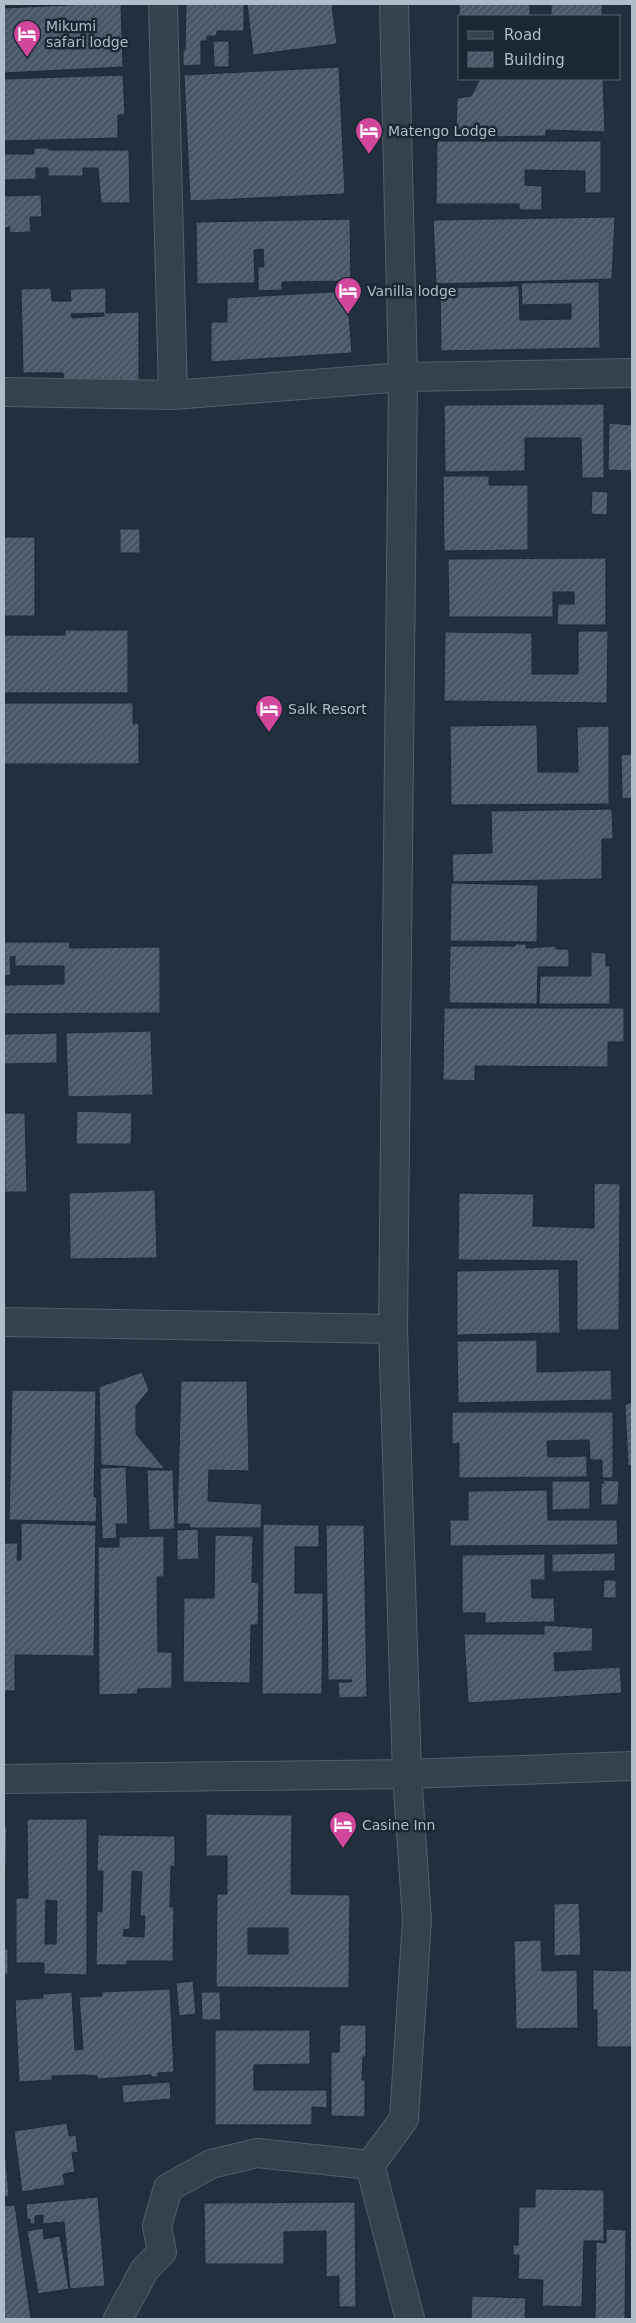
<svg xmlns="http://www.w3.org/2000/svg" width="636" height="2323" font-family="'DejaVu Sans',sans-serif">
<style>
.building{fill:url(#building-hatch);stroke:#1d2935;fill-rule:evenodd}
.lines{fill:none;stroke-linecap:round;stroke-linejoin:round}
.minor-casing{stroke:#545f6c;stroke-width:30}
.minor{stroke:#35424e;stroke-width:28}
.labels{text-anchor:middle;stroke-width:5;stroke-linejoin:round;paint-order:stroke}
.poi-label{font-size:14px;fill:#b1bcca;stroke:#1b2733;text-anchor:start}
</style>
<defs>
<pattern id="building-hatch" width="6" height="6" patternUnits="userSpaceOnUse" patternTransform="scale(1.25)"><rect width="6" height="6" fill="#475768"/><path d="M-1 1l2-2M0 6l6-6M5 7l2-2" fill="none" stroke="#5f6d7c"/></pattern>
</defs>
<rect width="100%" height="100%" fill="#21303f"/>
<path class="building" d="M90 4H121L123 67 4 73V8Z
M186 4H244V31H217L216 36H207V41H201V65L183 66V50H185Z
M247 4H343L332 6 337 44 253 55Z
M459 4H530V16H460L459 31Z
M551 4H602V16H615H551Z
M213 41H229V67H214Z
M339 67 345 194 190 201 184 75Z
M123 75 125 115H118V138L4 141V79Z
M480 79H603L605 132 546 130V136L489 137 490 130H456L457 98 471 96Z
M437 141H601V193H585V171L525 170V185L542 186V210H519V204H436Z
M34 148H49V150H129L130 203H101L98 168H83V176H48V168H36V179L4 180V154H34Z
M41 195 42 217H30L31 232 9 233 10 227 4 228V196Z
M615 217 612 279 436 284 433 220Z
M350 219 351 281 282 282V290L258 291V267H264L263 249 254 250 255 283 197 284 196 222Z
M599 282 600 348 441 351 440 291 444 290V288L519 286 520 320 571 319V304L522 305 521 283Z
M51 288 52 301H71L70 289 106 288V313L139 312V383L65 385 63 373H23L21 289ZM104 313V316L72 318 71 314Z
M347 291 352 353 211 362V322H227V298Z
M604 404V478H582L581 438H525V471L445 472 444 405Z
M609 423 632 425V471L608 470Z
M443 476H489V485H528V550L444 551Z
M592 491 608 492 607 515 591 514Z
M120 529H140V553H120Z
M4 537H35V616H4Z
M606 558V625H557L558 604H574V592H553V617H449L448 559Z
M65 630H128V693H4V635H65Z
M578 631H608L607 703 444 701 445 632 532 633V674H578Z
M4 703H133V724L139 723V764H4Z
M537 725 538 772H578L577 727 609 726V804L451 805 450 726Z
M632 754V798L622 799 621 755Z
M612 809 613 839H602V879L453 882 452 854 492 853 491 811Z
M451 883 538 885 537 942 450 941Z
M4 942H69L70 948 160 947V1013L4 1014V985L64 984V966H15V956L10 957 11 975 4 976Z
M515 944H526V948L556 946V949H569V967H538L537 1004 449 1003 450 946H515Z
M591 952 606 953V966H610V1004H539L540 976H591Z
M444 1008H624V1042H608V1067L475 1066V1081L443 1080Z
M151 1031 153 1095 68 1097 66 1033Z
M57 1033V1063L4 1064V1034Z
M77 1111 132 1113 131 1144H76Z
M4 1113H25L27 1192H5Z
M594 1183 620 1184 619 1330H577V1261L458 1260 459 1193 534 1194 533 1226 594 1228Z
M155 1190 157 1258 70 1259 69 1193Z
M559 1269 560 1333 457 1335V1271Z
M537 1340V1372L611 1370 612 1400 458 1403 457 1341Z
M142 1372 149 1390 136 1406V1434L165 1469 101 1465 99 1387Z
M181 1381H247L249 1471 209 1470 208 1501 262 1504 261 1528H190L189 1524H177Z
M12 1390 96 1391 94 1497H97L96 1522 9 1520Z
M632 1402V1465L628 1466 625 1405Z
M452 1412H613V1478H602V1460H590L589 1440 547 1441 548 1457 587 1456V1477L459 1478V1443L452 1444Z
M126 1467 128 1524H116L117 1538 102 1539 100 1468Z
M147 1470H173L175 1529 149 1530Z
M603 1480 619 1481 618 1505H601V1483H604Z
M552 1481H590V1509L552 1510Z
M547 1490 548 1520H617L618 1545 450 1546V1520H468V1491Z
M21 1523 96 1525 94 1656 15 1655V1691H4V1543H18L17 1560H21Z
M263 1524 319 1525V1547H295V1593H323L322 1694H262Z
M326 1525H364L367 1697 339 1698 338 1682H351L352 1680H328Z
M198 1529 199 1559 177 1560V1530Z
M215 1535 253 1536 252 1582 259 1583 258 1625H251L250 1683 183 1682 184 1598H214Z
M164 1536V1577H157L158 1652H172V1688L138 1689 137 1694 99 1695 98 1547H119V1537Z
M615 1553V1571L552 1572V1554Z
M545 1554V1580H531L532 1598H554L555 1622 485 1623V1613H462V1555Z
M604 1580H616V1598H603Z
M544 1625 593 1628 592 1651 554 1653 555 1671 620 1667 622 1693 468 1703 464 1634H544Z
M206 1814 292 1815 291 1894 350 1895 349 1988 216 1987 217 1894H227V1856H206ZM248 1928H288V1954H248Z
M27 1819H87V1975L44 1974V1963H16V1898H28ZM46 1900 57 1901 56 1944H45Z
M4 1826H7L4 1925Z
M98 1835 175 1836V1867L171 1866 170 1907H174L173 1961H127V1965H96L97 1911 102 1912 103 1871H97ZM132 1871 142 1872 140 1916H145L144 1937 123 1936 124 1930 130 1929Z
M579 1903 581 1955 554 1956V1904Z
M541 1940 542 1971 577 1970 578 2028 516 2029 514 1941Z
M4 1949H8V1974H4Z
M593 1970 632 1971V2047H597V2010H593Z
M193 1981 196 2014 179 2016 176 1983Z
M170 1989 174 2072 158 2073V2077H151V2075L98 2079 97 2076 84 2075 52 2076V2080L19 2082 15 2000 43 1998V1994L72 1992 75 2050 83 2049 79 1997 102 1996V1992Z
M201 1992H220L221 2020H202Z
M340 2025H366V2057H363L362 2080H365V2117L331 2116V2052H339Z
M215 2030H310V2064L254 2065V2090H327V2108L312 2107V2125H215Z
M170 2082 171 2099 123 2103 122 2085Z
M67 2123 69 2136 76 2135 78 2152 72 2153 75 2172 63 2174 65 2185 22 2192 14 2131Z
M4 2138 9 2196 4 2197Z
M535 2189 604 2190V2241H584L582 2307 542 2306 543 2280 518 2279 519 2255H513V2245H518L519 2207H535Z
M98 2197 105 2286 70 2289 64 2222 43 2224V2215L35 2216V2224H30V2219L27 2220 26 2204Z
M355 2202 356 2307H339V2276L326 2277V2231L284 2232V2264H205L204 2203Z
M15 2205 31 2319H4V2206Z
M43 2228 44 2239 60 2236 69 2289 38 2294 27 2231Z
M606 2229 626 2230 625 2319H595L596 2242 606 2243Z
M472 2296 526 2298 525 2319H541H471Z"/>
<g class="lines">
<defs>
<path id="minor" d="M163 4 173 395
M394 4 403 377 393 1329 407 1774 417 1920 404 2119 370 2165 410 2319
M4 392 173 395 403 377 632 373
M4 1322 393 1329
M4 1779 407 1774 632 1766
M118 2319 145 2269 162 2252 157 2226 168 2188 211 2164 257 2153 370 2165"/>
</defs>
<use href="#minor" class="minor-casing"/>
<use href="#minor" class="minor"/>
</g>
<defs>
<symbol id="hotel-pin" viewBox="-11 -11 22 30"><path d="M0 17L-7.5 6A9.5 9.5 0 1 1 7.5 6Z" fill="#d1479c" stroke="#1b2733"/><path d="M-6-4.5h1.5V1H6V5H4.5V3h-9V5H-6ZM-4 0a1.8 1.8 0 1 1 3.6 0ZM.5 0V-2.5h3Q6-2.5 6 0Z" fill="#fff"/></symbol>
</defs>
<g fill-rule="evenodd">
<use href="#hotel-pin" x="11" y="18" width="32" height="43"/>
<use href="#hotel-pin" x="353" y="115" width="32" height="43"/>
<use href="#hotel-pin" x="332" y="275" width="32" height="43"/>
<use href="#hotel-pin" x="253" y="693" width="32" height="43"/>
<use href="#hotel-pin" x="327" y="1809" width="32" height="43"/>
</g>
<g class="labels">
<g class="poi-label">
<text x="46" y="31">Mikumi<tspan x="46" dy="16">safari lodge</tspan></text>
<text x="388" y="136">Matengo Lodge</text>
<text x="367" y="296">Vanilla lodge</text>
<text x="288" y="714">Salk Resort</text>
<text x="362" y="1830">Casine Inn</text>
</g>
</g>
<rect width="636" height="2323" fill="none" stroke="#b1bcca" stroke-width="10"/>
<rect x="458" y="15" width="162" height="65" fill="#1b2733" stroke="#57636f"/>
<rect x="468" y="31" width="25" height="8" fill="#35424e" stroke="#57636f"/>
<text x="504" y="40" font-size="15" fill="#b1bcca">Road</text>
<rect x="468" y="52" width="25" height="15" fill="url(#building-hatch)" stroke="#57636f"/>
<text x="504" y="65" font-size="15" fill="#b1bcca">Building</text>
</svg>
